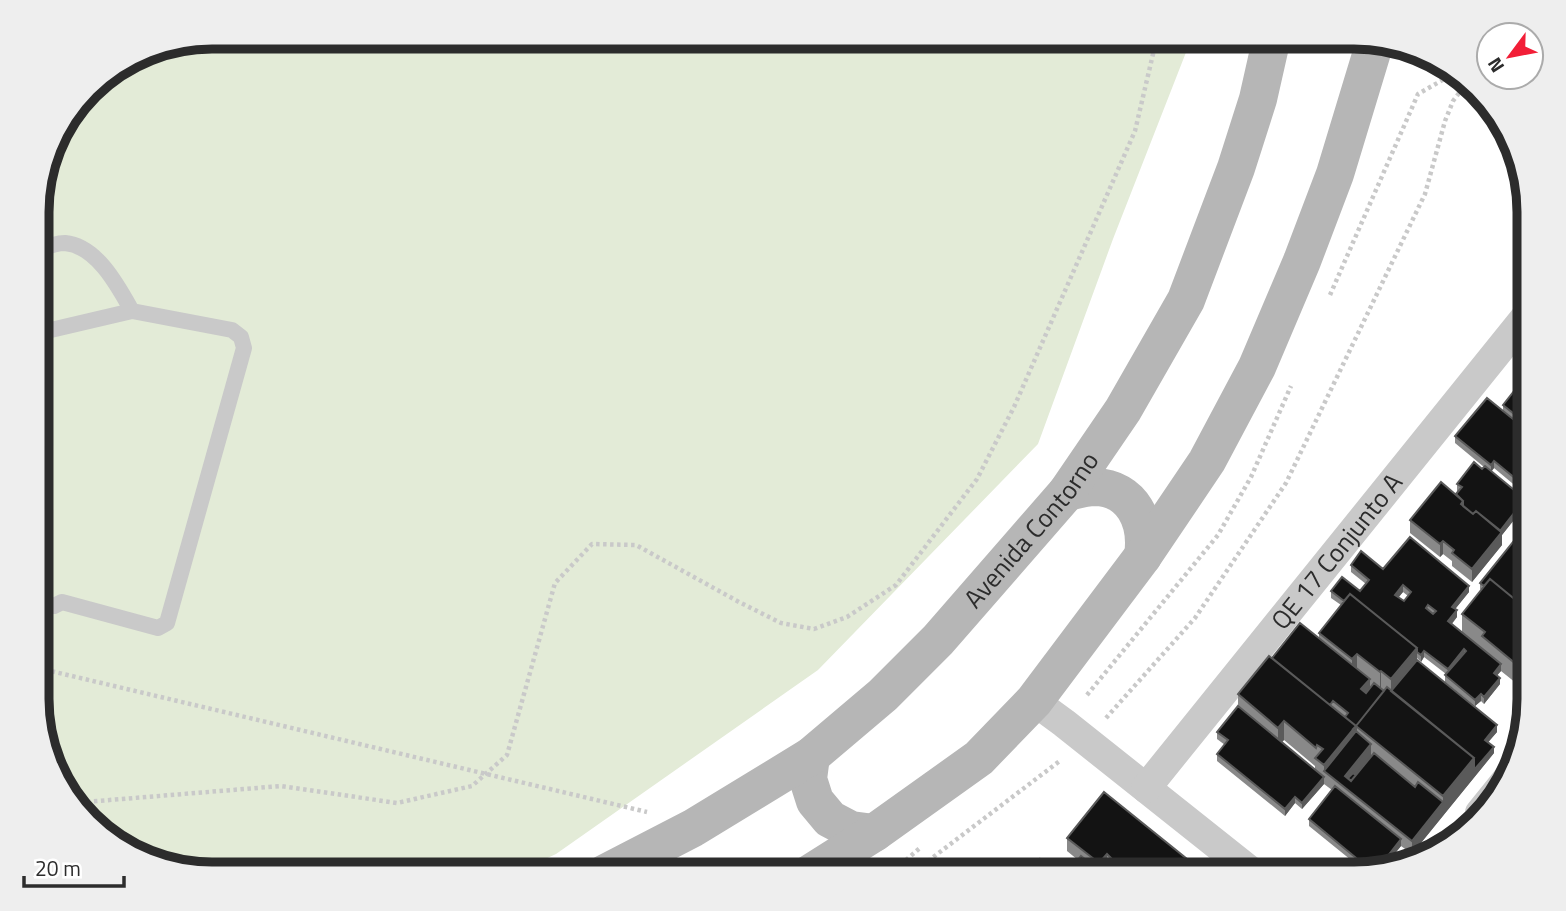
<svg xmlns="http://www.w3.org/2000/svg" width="1566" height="911" font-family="'Titillium Web',sans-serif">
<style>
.green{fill:#e3ebd7}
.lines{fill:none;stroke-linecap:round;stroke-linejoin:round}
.path{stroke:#c9c9c9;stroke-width:4.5;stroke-dasharray:3.5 3.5;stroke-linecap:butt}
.lane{stroke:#c9c9c9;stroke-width:16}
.street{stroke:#c9c9c9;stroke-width:30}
.secondary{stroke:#b6b6b6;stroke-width:38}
.wall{fill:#898989;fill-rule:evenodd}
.shaded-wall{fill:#5a5a5a}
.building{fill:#131313;stroke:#5a5a5a;stroke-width:2;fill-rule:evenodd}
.labels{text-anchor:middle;stroke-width:7;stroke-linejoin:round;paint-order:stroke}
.street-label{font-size:26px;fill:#2c2c2c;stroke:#fff}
.rim{fill:none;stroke:#2c2c2c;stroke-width:9}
</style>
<rect width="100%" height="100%" fill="#fff"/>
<path class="green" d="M212 37H1192L1113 239 1038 444 818 670 556 854 513 874H211L124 851 66 796 38 722V189L55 134 96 80 145 50Z"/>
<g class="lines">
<path class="path" d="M1330 295 1418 94 1455 73
M38 668 647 812
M1087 695 1218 535 1251 477 1291 386
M1106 718 1195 618 1286 483 1425 194 1445 121 1453 101 1466 84
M73 803 281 786 397 803 472 786 507 755 555 583 592 544 636 545 739 602 781 623 814 629 847 617 896 585 977 479 1014 407 1135 131 1157 37
M890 874 921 847
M911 874 1061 760"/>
<path class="lane" d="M38 251C46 247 56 243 65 243 97 246 118 286 132 311
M38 333 132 311 232 330 241 337 244 348 167 623 158 628 62 602 54 606 38 604"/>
<g class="street">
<path d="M1034 701 1064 723 1254 874"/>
<path id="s1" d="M1146 788 1529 313"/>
<path d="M1480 813 1509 777"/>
</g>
<g class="secondary">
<path d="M1067 492C1076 490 1085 487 1095 487 1133 488 1148 522 1143 556"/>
<path d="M811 756 808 779 815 801 830 819 851 830 874 833"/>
<path id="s2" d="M604 874 693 828 811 756 883 695 938 640 1067 492 1123 410 1186 300 1236 168 1258 99 1272 37"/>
<path d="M809 874 874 833 979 758 1034 701 1143 556 1207 461 1257 367 1302 261 1335 174 1375 42"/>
</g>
</g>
<path class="wall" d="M1529 340V503L1525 500V506L1502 535V545L1472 582 1452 566V561L1443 554 1440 557 1410 533V520L1456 494 1458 492 1457 491V484L1482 469 1484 467 1455 443V436L1503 411V405L1527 374 1515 364V358ZM1494 468 1524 493V498L1491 472Z
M1529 522 1516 683 1501 671 1497 675 1500 684 1484 704 1481 701 1475 706 1445 682V675L1446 674 1424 657 1421 662 1417 658V660L1497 732 1488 742 1494 753 1412 854 1401 846 1383 868 1367 873 1309 826V819L1332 790 1324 784 1302 809 1295 803 1285 816 1217 761V754L1225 745 1217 739V732L1238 706V694L1272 658 1319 638V633L1341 605 1331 598V591H1360L1366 584 1351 572V565L1383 569 1469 592 1455 609 1457 617 1452 624 1462 632V614L1481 590 1480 589V583ZM1403 592 1408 596 1404 601 1398 597ZM1284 740 1315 766V770L1282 742Z
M1067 838 1187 872 1186 874H1108L1109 869 1107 867 1102 873 1104 874H1067L1078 860 1067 851Z"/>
<path class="shaded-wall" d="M1494 461V468L1491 472V465Z
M1525 499V506L1502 535V545L1472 582V569L1497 534Z
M1443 541V554L1440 557V544Z
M1403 585V592L1395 602V595Z
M1469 586V592L1452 613V607Z
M1457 610V617L1448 628V621Z
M1417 648V667L1391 698V679Z
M1529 648V667L1516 683V664Z
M1464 649V655L1448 675V669Z
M1424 651V657L1421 662V655Z
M1357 654V673L1352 678V659Z
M1501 664V671L1494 679V673Z
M1381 671V690L1380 691V672Z
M1500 678V684L1484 704V697Z
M1370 679V692L1361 702V689Z
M1481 694V701L1475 706V700Z
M1284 721V740L1278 746V728Z
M1497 725V732L1485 746V740Z
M1356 726V744L1324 771V784L1302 809V803L1324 777V765Z
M1371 744V757L1348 785 1345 776Z
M1494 747V753L1412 854V841L1443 802V796L1474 758Z
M1295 797V803L1285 816V809Z
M1401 839V846L1383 868 1376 871Z
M1107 854V867L1101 874H1099V863Z
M1187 859V872L1186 874H1175Z"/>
<path class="building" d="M1529 340V369L1515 358Z
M1529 372V426L1503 405Z
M1487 398 1529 432V496L1524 492 1527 488 1494 461 1491 465 1455 436Z
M1474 462 1482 469 1485 466 1525 499 1500 531 1476 511 1473 514 1463 506V501L1456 494 1462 487 1457 484Z
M1441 482 1463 501 1461 504 1473 514 1476 511 1502 532 1472 569 1452 553 1454 550 1443 541 1440 544 1410 520Z
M1529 522V611L1490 579 1484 586 1480 583Z
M1410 537 1469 586 1452 607 1457 610 1448 621 1501 664 1494 673 1500 678 1484 697 1481 694 1475 700 1445 675 1466 651 1464 649 1448 669 1424 651 1421 655 1417 652V648L1350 594 1344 601 1331 591 1342 577 1360 591 1369 580 1351 565 1361 551 1383 569ZM1403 585 1411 592 1404 601 1395 595ZM1428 605 1436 611 1433 614 1426 608Z
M1490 579 1529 611V648L1516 664 1482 636 1485 632 1462 614Z
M1350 594 1417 648 1391 679 1381 671 1380 672 1357 654 1352 659 1319 633Z
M1300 623 1370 679 1361 689 1366 693 1374 683 1384 691 1356 726V731L1371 744 1345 776 1351 781 1374 753 1415 787 1418 782 1443 802 1412 841 1324 771 1356 731 1353 729 1356 726 1345 717 1348 713 1333 701 1330 705 1272 658Z
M1269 656 1356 726 1324 765 1315 758 1323 749 1317 745 1316 748 1284 721 1278 728 1238 694Z
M1417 660 1497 725 1485 740 1494 747 1474 770V758L1391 691Z
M1387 687 1474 758 1443 796 1356 726Z
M1238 706 1324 777 1302 803 1295 797 1285 809 1217 754 1228 740 1217 732Z
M1353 773 1356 775 1351 781 1348 778Z
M1335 786 1401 839 1376 871 1373 872 1309 819Z
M1104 792 1187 859 1175 874H1112L1108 871 1115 862 1107 854 1099 863 1067 838Z
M1081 856 1104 874H1088L1089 873 1086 871 1084 874H1067Z
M1040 859 1057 874H1028Z"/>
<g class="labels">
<g class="street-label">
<text dy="9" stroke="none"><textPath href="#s2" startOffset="555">Avenida Contorno</textPath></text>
<text dy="9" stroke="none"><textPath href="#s1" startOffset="304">QE 17 Conjunto A</textPath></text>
</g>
</g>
<path d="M0 0H1566V911H0ZM212 49H1354A163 163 0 0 1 1517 212V699A163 163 0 0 1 1354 862H212A163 163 0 0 1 49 699V212A163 163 0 0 1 212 49Z" fill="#eee" fill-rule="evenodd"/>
<path class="rim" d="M212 49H1354A163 163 0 0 1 1517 212V699A163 163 0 0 1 1354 862H212A163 163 0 0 1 49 699V212A163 163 0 0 1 212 49Z"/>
<g transform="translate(1510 56) rotate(238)"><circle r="33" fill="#ffffff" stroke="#ababab" stroke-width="2"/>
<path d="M0-5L12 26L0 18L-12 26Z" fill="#f21e37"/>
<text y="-10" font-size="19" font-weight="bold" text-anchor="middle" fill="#2c2c2c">N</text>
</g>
<path d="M24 876v10h100v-10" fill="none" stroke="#2c2c2c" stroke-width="3.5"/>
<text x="35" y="876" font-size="21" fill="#2c2c2c" stroke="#ffffff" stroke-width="5" paint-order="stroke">20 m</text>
</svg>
